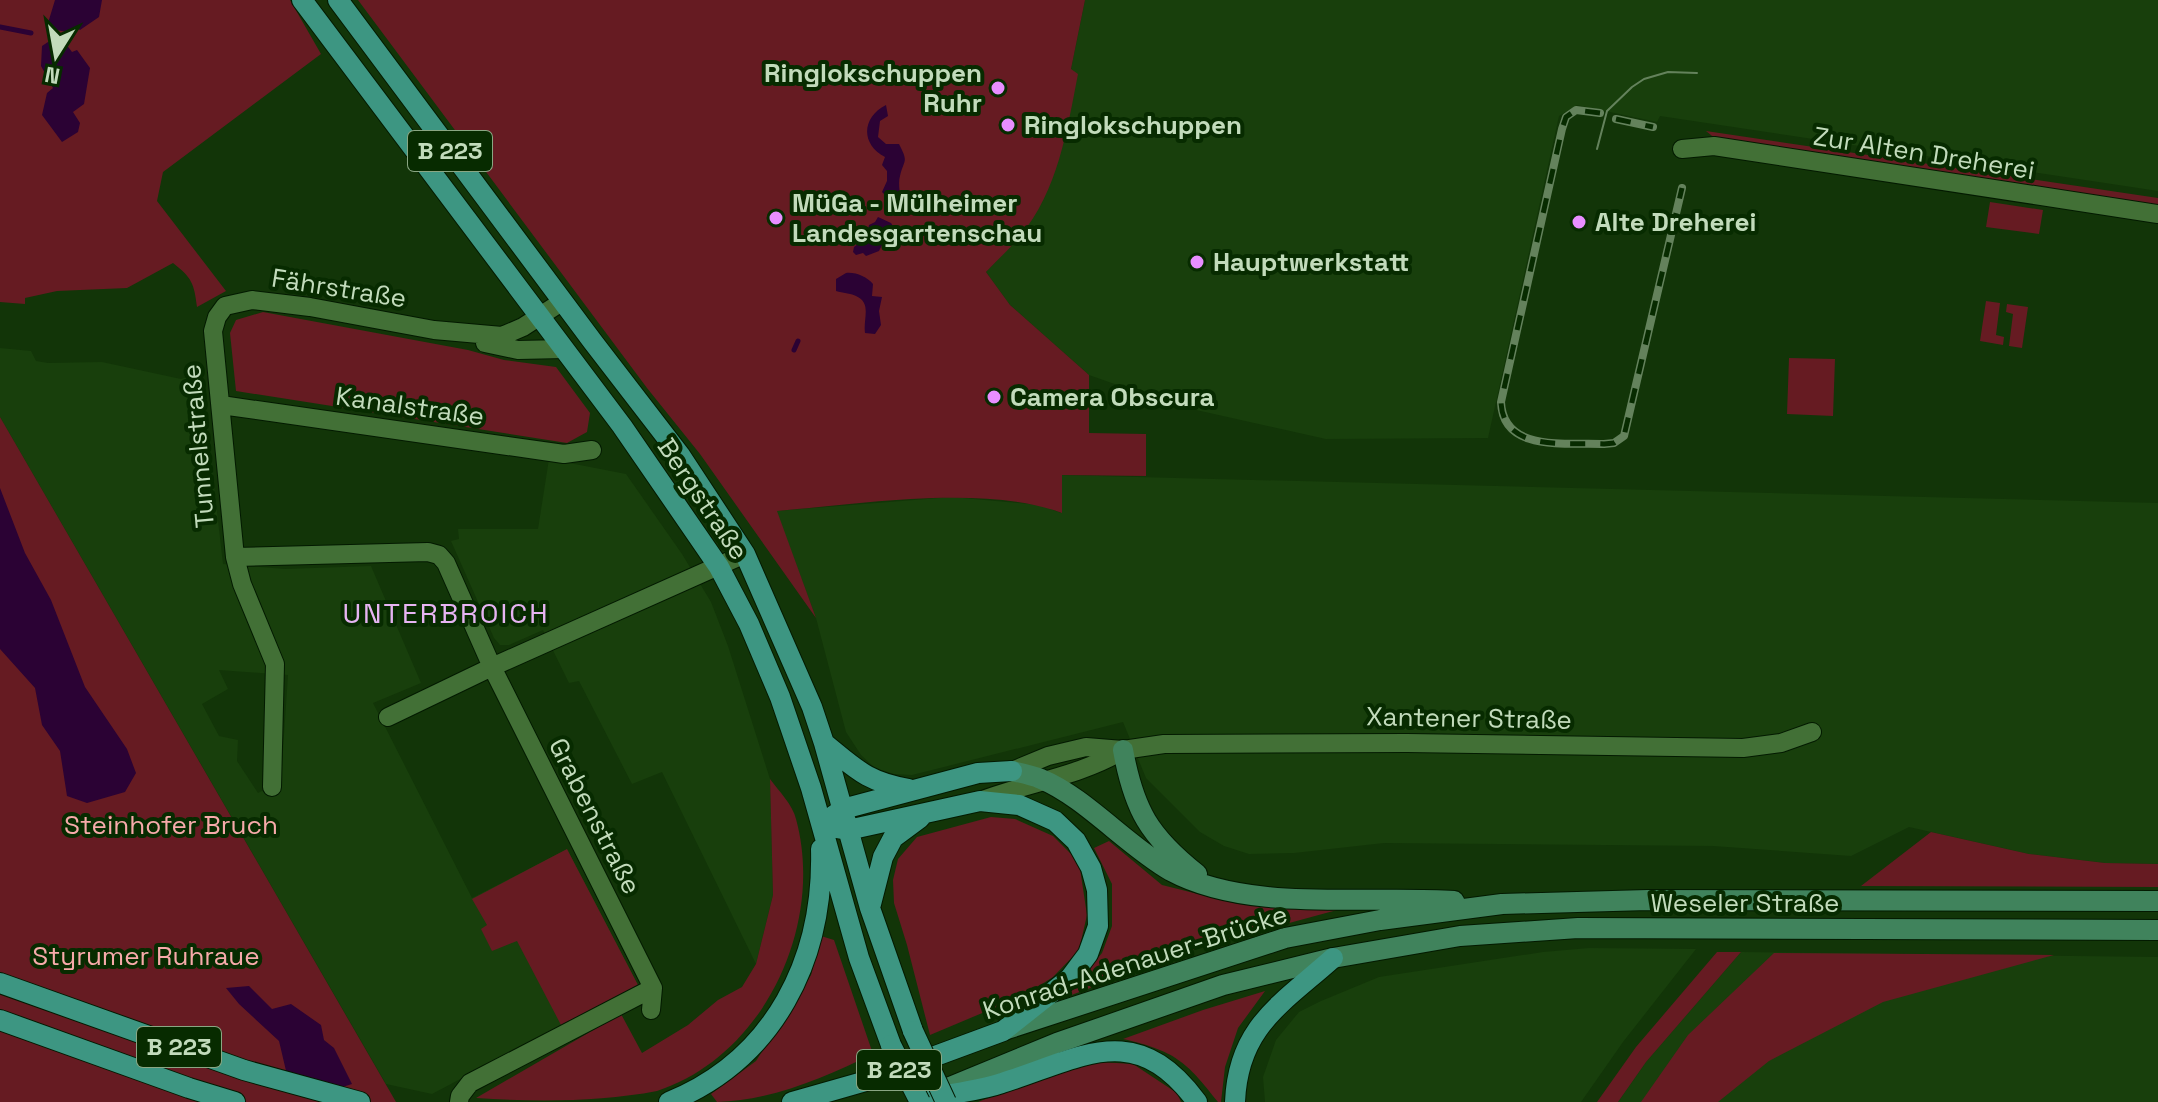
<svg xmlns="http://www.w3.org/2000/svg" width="2158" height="1102" font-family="'Space Grotesk',sans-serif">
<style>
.built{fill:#183f0c;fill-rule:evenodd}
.green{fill:#661b22}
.water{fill:#2b0234}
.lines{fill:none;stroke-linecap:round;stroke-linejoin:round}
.stream{stroke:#2b0234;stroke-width:5}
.minor-casing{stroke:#031a00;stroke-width:20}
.secondary-casing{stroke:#031a00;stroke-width:22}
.primary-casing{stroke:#031a00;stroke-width:22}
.minor{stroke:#427036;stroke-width:18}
.secondary{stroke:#40835c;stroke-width:20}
.primary{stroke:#3d9682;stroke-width:20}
.tram{stroke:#64825c;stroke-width:2}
.rail-casing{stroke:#64825c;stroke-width:8}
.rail{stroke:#072b00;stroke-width:5;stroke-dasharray:15;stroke-linecap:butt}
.primary-bridge-casing{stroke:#031a00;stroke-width:22;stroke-linecap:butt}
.primary-bridge{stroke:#3d9682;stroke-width:20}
.poi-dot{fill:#e88eff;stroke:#072b00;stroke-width:3}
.labels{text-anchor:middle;stroke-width:8;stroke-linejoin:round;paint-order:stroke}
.shield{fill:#072b00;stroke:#8aa683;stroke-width:2}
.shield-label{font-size:24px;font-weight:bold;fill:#c2dbbb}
.poi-label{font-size:26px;font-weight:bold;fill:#c2dbbb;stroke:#072b00;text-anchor:start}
.street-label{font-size:26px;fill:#c2dbbb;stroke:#072b00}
.park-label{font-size:26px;fill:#f7aaaa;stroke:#072b00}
.neighbourhood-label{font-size:28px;letter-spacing:2px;fill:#e6b4f2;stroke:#072b00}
</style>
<rect width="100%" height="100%" fill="#123508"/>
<path class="built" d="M1085 0H2158V191L1660 116 1657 122 1577 105 1559 116 1488 438 1326 439 1174 405 1089 375 1010 305 986 272 1021 235 1071 69Z
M0 348 31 351 36 361 48 363 102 362 181 379 201 373 223 564 285 569 371 566 421 683 373 703 472 898 567 849 638 985 432 1094 386 1084 0 417ZM219 670 288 675 281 781 258 793 237 761 238 740 219 736 202 704 228 689Z
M549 459 626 474 682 554 711 602 728 646 770 779 773 895 756 964 662 772 632 784 579 681 569 683 543 630 509 645H500L494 638 451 541 459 539 458 529H538Z
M1061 475 2158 503V864L2105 863 2029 854 1909 827 1851 856 1713 846 1384 843 1294 853 1249 854 1224 846 1200 832 1146 778 1123 722 912 775 894 774 875 768 861 755 846 732 816 618 776 511 952 497 1040 505 1061 513Z
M1589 948 1696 949 1623 1042 1581 1102H1265L1263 1077 1276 1040 1299 1012 1321 1001 1379 977 1543 952Z
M1741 952 2158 957V1102H1618L1646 1062Z"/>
<path class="green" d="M0 0H290L321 54 163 172 157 201 226 291 197 307C194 283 192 278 173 263L127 288 57 291 25 298V304L0 302Z
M358 0H1085L1071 69 1078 74C1067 130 1058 191 1020 236 1010 249 997 260 986 272L1010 305 1089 375V433L1146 434V476L1062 475V513C984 484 860 504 777 511L816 618 700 454 647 388Z
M1706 131 2158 198V205L1717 140Z
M1990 202 2043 210 2039 234 1986 227Z
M1986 301 2000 303 1996 335 2004 337 2003 345 1980 341Z
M2007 304 2028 307 2022 348 2009 346 2013 314 2006 312Z
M263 312 468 350 504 360 556 367 590 413 587 432 567 443 236 391 230 333 236 320Z
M1789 358 1835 359 1833 416 1787 414Z
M0 417 396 1102H0Z
M770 779C778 790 793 805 796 819 825 925 764 1056 657 1091 600 1102 535 1102 476 1098L621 1014 642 1053 688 1025 718 1000 742 987 756 964 773 895Z
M991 817 1015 819 1053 836 1079 862 1087 915 1079 950 1053 977 1025 995 930 1035 907 945 894 903 893 880 898 859 917 837Z
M1931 832 2029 854 2105 863 2158 864V887L1861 886Z
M1109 841 1162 885 1238 904 1337 910 1201 947 1066 997 1102 953 1112 926V884L1094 848Z
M567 849 638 985 561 1025 517 941 492 951 481 929 487 925 472 899Z
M821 936 834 940 873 1054C825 1077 771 1101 717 1102L711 1094 756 1061 811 975Z
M1717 952H1741L1646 1062 1618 1102H1597L1636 1047Z
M1774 953 2054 955 1883 1002 1769 1061 1718 1102H1641L1688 1035Z
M1265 991 1238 1028 1225 1067 1221 1102H1218C1186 1061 1175 1051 1123 1039L1203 1010Z
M1083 1061 1133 1064 1177 1093 1181 1102H978Z"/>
<path class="water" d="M55 0H102L99 17 80 30 76 27 68 32 50 29 48 23Z
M48 42 66 44 72 52 77 50 90 68 84 104 73 112 80 123 78 132 62 142 42 115 47 93 53 88 41 66 42 46Z
M886 105 888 116 880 121 878 137 886 144H899C909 163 904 159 900 176 898 183 900 191 900 197L890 200 882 192 887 181V171L882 165 885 157C860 144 862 117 886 105Z
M878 217 891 223 897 232 887 235 879 251 866 256 863 253 856 255 853 252 854 247 866 238 869 225 875 222Z
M846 273C856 272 867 277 873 284L872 296 882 297 879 311 881 325 875 334 865 333C863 318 872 303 856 296 850 293 843 293 836 291V279Z
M0 488 25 553 51 600 85 687 127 749 136 773 125 792 87 803 67 796 60 751 42 725 35 688 0 649Z
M249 986 272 1009 291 1004 321 1025 324 1040 334 1048 352 1084 336 1089 287 1075 279 1041 239 1004 226 988Z"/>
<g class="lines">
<path class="stream" d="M0 27 31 33
M794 350 798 341"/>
<defs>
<path id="minor" d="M1682 149 1714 146 2158 214
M485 343 518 350 564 349
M221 405 564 454 592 450
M235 557 428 552 439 555 446 563 492 667 653 988 651 1010
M388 717 492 667 745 554
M1012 771 1048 756 1086 747 1123 750 1164 744 1407 743 1743 748 1781 743 1812 732
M272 787 275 664 242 584 235 557 213 331 217 317 225 306 252 300 310 307 434 330 502 336 523 327 563 301
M980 801C1026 783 1081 776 1123 750
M459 1102 460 1096 470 1083 653 988"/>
<path id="secondary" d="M1123 750C1134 810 1149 836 1197 874
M1012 771C1021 773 1032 775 1041 779 1085 797 1127 846 1171 871 1249 913 1367 895 1454 901
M1007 1029 1285 938 1380 920 1502 904 1648 900 2158 901
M938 1092 1057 1043 1223 985 1333 958 1460 936 1578 928 2158 930"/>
<path id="primary" d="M302 0 622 426 719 567 749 624 780 697 811 788 859 958 891 1045
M338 0 593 342 680 455 745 554 812 707 824 743 870 908 913 1031
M824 743C856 769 867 782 909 789
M833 816 843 809 978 773 1012 771
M871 904 883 857 893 838 920 818
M0 983 244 1070 360 1102
M0 1020 189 1088 235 1102
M929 1098C953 1093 979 1091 1002 1083 1082 1058 1135 1018 1197 1102
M669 1102C775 1059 824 959 821 849
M792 1102 873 1079 1003 1031 1070 978 1088 954 1098 926 1097 890 1091 868 1076 841 1055 821 1019 805 980 801 848 830 836 828
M1235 1102C1238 1026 1283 1003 1333 958"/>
</defs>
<use href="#minor" class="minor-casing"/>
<use href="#secondary" class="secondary-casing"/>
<use href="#primary" class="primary-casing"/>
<use href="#minor" class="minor"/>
<use href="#secondary" class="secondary"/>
<use href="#primary" class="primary"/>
<path class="tram" d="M1597 149 1607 111 1632 87 1644 79 1668 72 1697 73"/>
<defs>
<path id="rail" d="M1600 113 1576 110 1566 117 1562 129 1501 402C1503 453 1567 442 1604 444L1614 443 1624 436 1682 188
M1616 119 1653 127"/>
</defs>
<use href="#rail" class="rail-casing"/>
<use href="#rail" class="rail"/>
<defs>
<path id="primary-bridge" d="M913 1031 946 1102
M891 1045 920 1102"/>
</defs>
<use href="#primary-bridge" class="primary-bridge-casing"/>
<use href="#primary-bridge" class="primary-bridge"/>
</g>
<g class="poi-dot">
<circle cx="998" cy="88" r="8"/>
<circle cx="1008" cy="125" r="8"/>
<circle cx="776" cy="218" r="8"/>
<circle cx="1579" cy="222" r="8"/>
<circle cx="1197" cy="262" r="8"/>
<circle cx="994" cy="397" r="8"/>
</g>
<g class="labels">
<g class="shield">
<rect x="408" y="131" width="84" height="40" rx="6"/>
<rect x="137" y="1027" width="84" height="40" rx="6"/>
<rect x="857" y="1050" width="84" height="40" rx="6"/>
</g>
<g class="shield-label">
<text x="450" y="159">B 223</text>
<text x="179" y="1055">B 223</text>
<text x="899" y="1078">B 223</text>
</g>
<g class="poi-label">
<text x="982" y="82" text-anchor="end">Ringlokschuppen<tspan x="982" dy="30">Ruhr</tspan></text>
<text x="1024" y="134">Ringlokschuppen</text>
<text x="792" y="212">MüGa - Mülheimer<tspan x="792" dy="30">Landesgartenschau</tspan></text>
<text x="1595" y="231">Alte Dreherei</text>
<text x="1213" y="271">Hauptwerkstatt</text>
<text x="1010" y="406">Camera Obscura</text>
</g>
<g class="street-label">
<text transform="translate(1924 153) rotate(9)" y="9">Zur Alten Dreherei</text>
<text transform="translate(339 288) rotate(9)" y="9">Fährstraße</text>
<text transform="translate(410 406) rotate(8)" y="9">Kanalstraße</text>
<text transform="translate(198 446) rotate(-95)" y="9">Tunnelstraße</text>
<text transform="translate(703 499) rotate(56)" y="9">Bergstraße</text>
<text transform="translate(1469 718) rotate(1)" y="9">Xantener Straße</text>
<text transform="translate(595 816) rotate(63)" y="9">Grabenstraße</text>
<text x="1745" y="912">Weseler Straße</text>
<text transform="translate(1135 962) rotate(-18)" y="9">Konrad-Adenauer-Brücke</text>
</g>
<g class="park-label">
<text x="171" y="834">Steinhofer Bruch</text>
<text x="146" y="965">Styrumer Ruhraue</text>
</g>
<g class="neighbourhood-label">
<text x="446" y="623">UNTERBROICH</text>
</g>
</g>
<g transform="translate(56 56) rotate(191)" stroke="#072b00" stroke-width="6" paint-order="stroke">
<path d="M0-6L14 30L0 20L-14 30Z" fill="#c2dbbb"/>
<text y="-12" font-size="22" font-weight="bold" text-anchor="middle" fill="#c2dbbb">N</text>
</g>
</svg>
